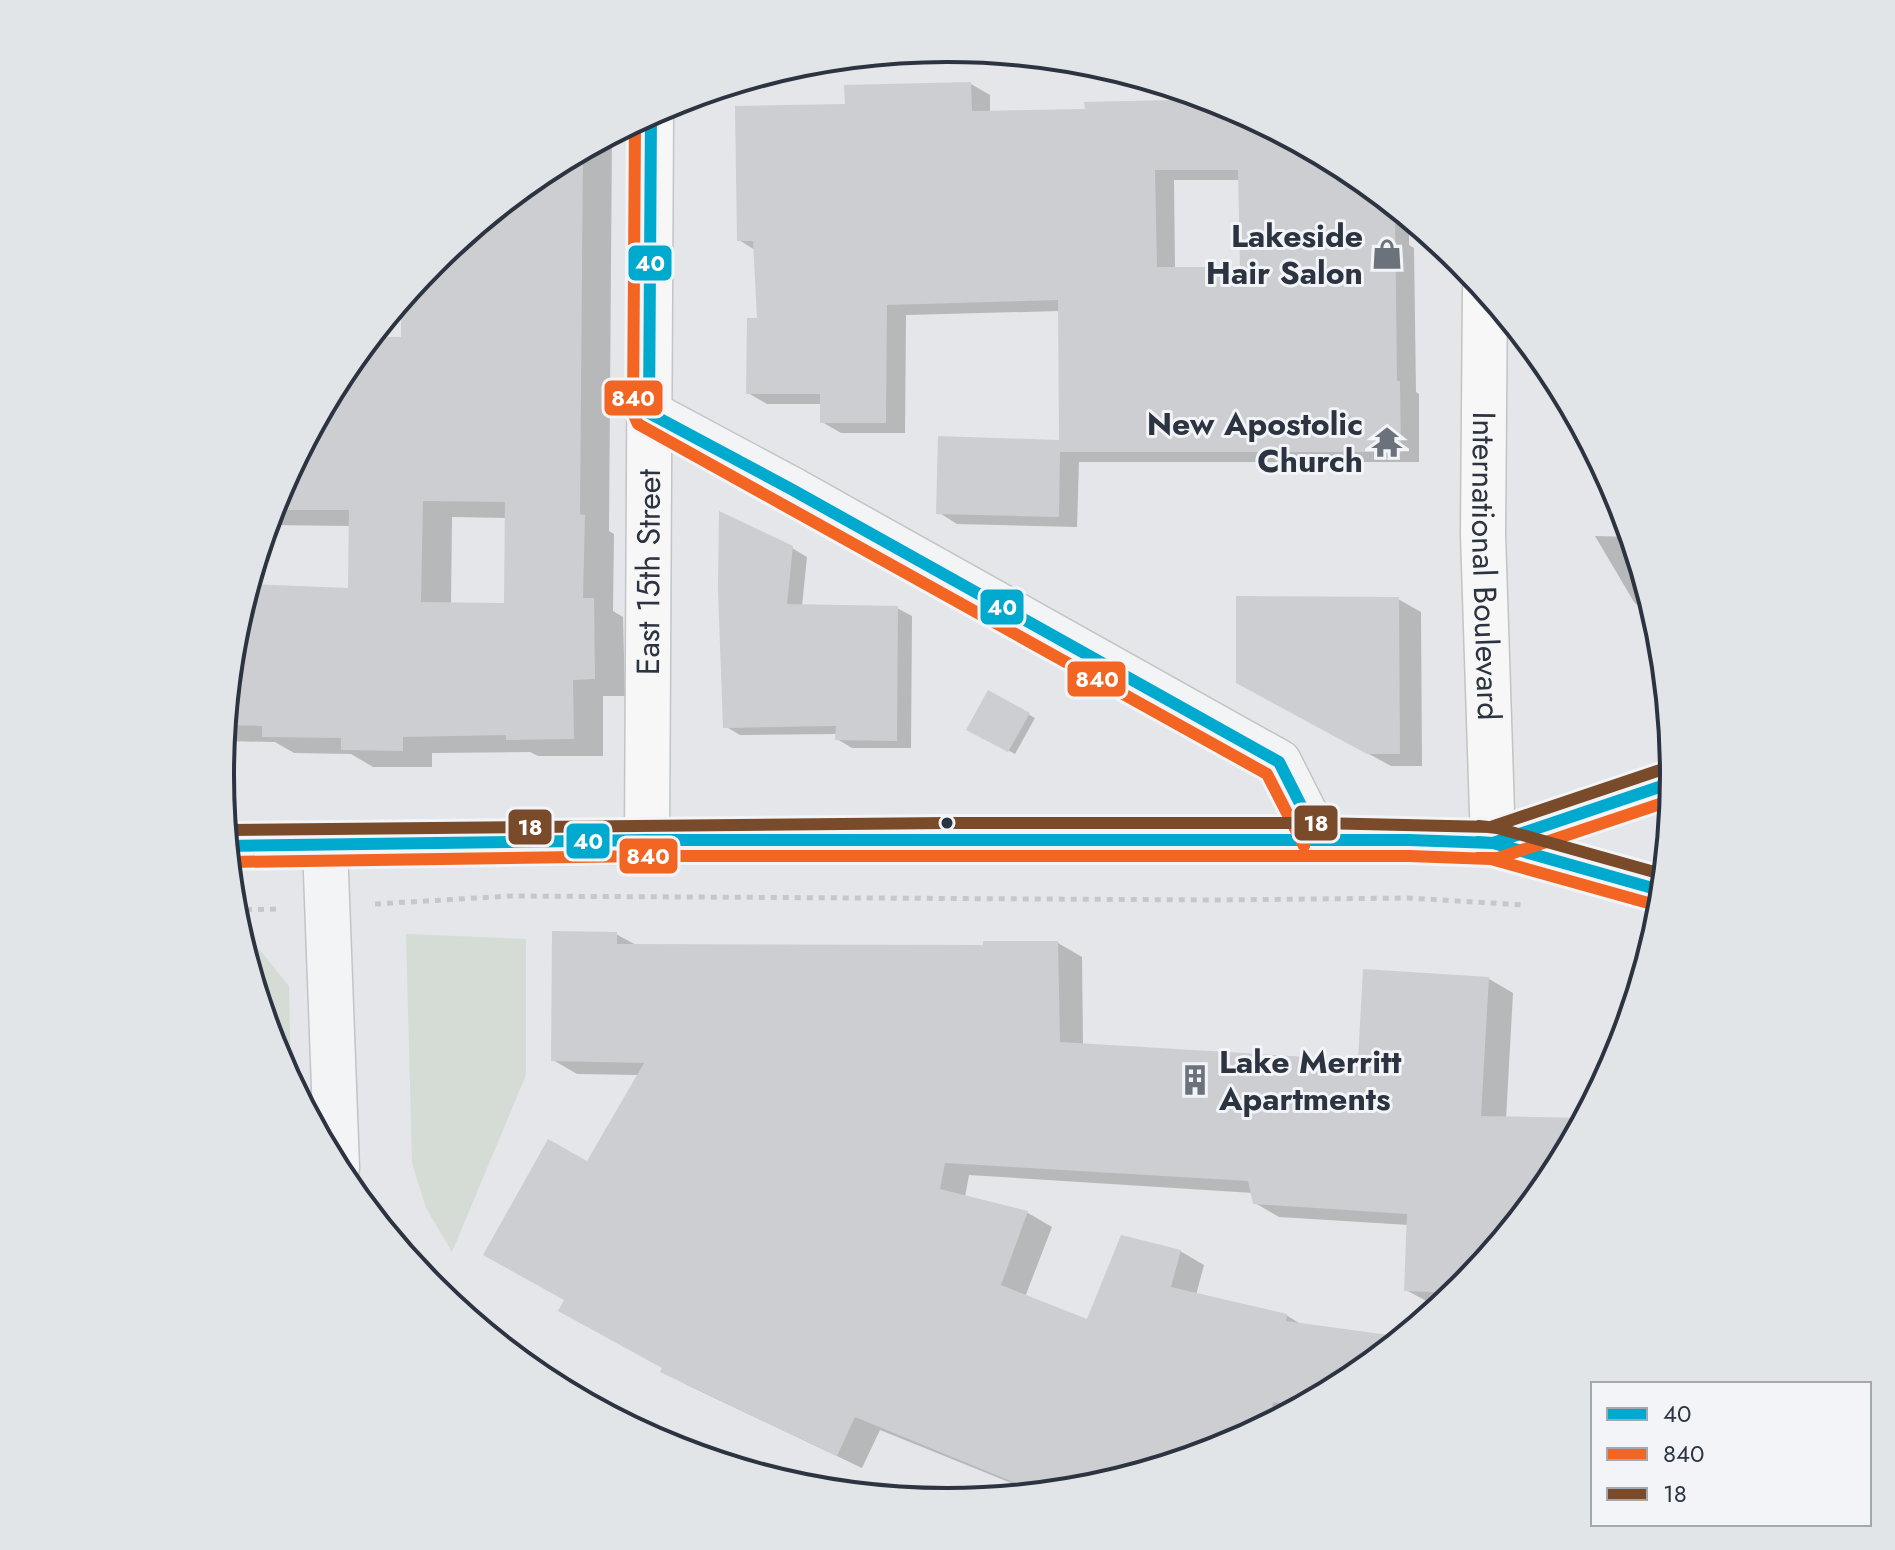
<svg xmlns="http://www.w3.org/2000/svg" width="1895" height="1550" font-family="Jost,sans-serif">
<style>
.green{fill:#d5dcd5}
.shadow{fill:#0003;fill-rule:evenodd}
.building{fill:#ccced1;fill-rule:evenodd}
.lines{fill:none;stroke-linecap:round;stroke-linejoin:round}
.street-casing{stroke:#c2c4c7;stroke-width:47}
.secondary-casing{stroke:#c2c4c7;stroke-width:47}
.primary-casing{stroke:#c1c3c6;stroke-width:47}
.path{stroke:#c5c7ca;stroke-width:5;stroke-dasharray:6 6;stroke-linecap:butt}
.street{stroke:#f3f4f5;stroke-width:44}
.secondary{stroke:#f7f7f7;stroke-width:44}
.primary{stroke:#f7f7f7;stroke-width:44}
.bus-1-casing{stroke:#f2f4f7;stroke-width:18}
.bus-2-casing{stroke:#f2f4f7;stroke-width:18}
.bus-3-casing{stroke:#f2f4f7;stroke-width:18}
.bus-1{stroke:#00a9ce;stroke-width:12}
.bus-2{stroke:#f26522;stroke-width:12}
.bus-3{stroke:#7a4b2a;stroke-width:12}
.bus-dot{fill:#2c3341;stroke:#f2f4f7;stroke-width:3}
.labels{text-anchor:middle;stroke-width:6;stroke-linejoin:round;paint-order:stroke}
.poi-label{font-size:32px;font-weight:bold;fill:#2c3341;stroke:#f2f4f7;text-anchor:end}
.street-label{font-size:32px;fill:#2c3341;stroke:#f2f4f7}
.rim{fill:none;stroke:#2c3341;stroke-width:4}
.line-badge{stroke:#f2f4f7;stroke-width:3}
.badge-label{font-size:22px;text-anchor:middle;font-weight:bold;fill:#fff}
</style>
<rect width="100%" height="100%" fill="#e4e6e9"/>
<path class="green" d="M406 934 526 939V1075L452 1252 426 1208 412 1163Z
M244 949 260 950 289 986 291 1081 276 1053Z"/>
<path class="shadow" d="M971 84 990 95V113L1087 111 1174 102V88L1226 104 1352 171 1409 218V245L1414 248 1416 392 1419 394V462H1079L1077 527 957 524 938 512 1061 442 1060 311 906 315 905 433H841L822 422V404H767L748 393 759 320 755 250 739 240 847 106ZM1174 180H1240L1242 269H1175Z
M612 134 609 531 614 534 613 611 623 617 625 696H603V756H538L530 752 432 753V767H373L351 754 294 753 275 742 224 741 235 633 249 586 350 590 351 526 267 525 276 496 367 342 369 339H403L404 297 434 261 544 170ZM452 517 507 518 506 605 451 604Z
M1595 536 1631 537 1658 625 1634 602Z
M792 548 807 557 802 606 897 608 912 616 911 748H852L837 739V734L740 735 725 726Z
M1398 599 1421 612 1422 766H1391L1261 695Z
M989 693 1035 718 1015 754 969 729Z
M616 934 638 946 985 947 1058 943 1082 957 1083 1045 1360 1063 1489 979 1513 993 1506 1119 1552 1179 1461 1289 1443 1304 1430 1303 1406 1290 1409 1225 1279 1217 1255 1203 1253 1193 969 1175 965 1197 1028 1213 1052 1227 1025 1297 1088 1321 1180 1251 1204 1265 1196 1295 1286 1315 1304 1326 1390 1337 1397 1342 1351 1380 1225 1447 1089 1488 1036 1493 880 1430 862 1468 687 1385 663 1371 665 1368 566 1300 588 1163 639 1075 577 1074 553 1060Z"/>
<path class="building" d="M971 82 972 111 1085 109 1084 102 1172 100V87L1226 104 1352 171 1395 206 1397 381H1400L1401 452H1060L1059 517 936 514 938 436 1059 440 1058 300 887 305 886 423H820V394H746L747 318H757L753 241H737L735 106 845 104 844 85ZM1155 170H1238L1240 267H1157Z
M583 150 580 514 585 515 583 598H594L595 679 573 680 574 739 506 740V735L403 737V751L341 750V738L262 737V726L225 725 235 633 249 584 348 588 349 510H272L276 496 343 371 371 337H401V300L434 261 544 170ZM423 501 505 502 504 603 421 602Z
M719 511 793 546 787 604 898 606 897 741 835 740 836 726 723 728 718 590Z
M1236 596 1399 597 1400 754H1367L1236 683Z
M988 690 1030 713 1008 752 966 730Z
M552 931 617 932V944L983 945V941H1058L1060 1042 1358 1060 1363 969 1489 977 1481 1116 1585 1118 1552 1179 1457 1293 1404 1291 1407 1214 1253 1204 1248 1181 945 1163 940 1189 1028 1211 1001 1285 1087 1319 1121 1235 1181 1250 1171 1287 1287 1314 1286 1321 1403 1337 1351 1380 1301 1406 1273 1402 1270 1423 1225 1447 1089 1488 1040 1493 855 1417 837 1456 660 1372 662 1368 558 1311 564 1300 483 1255 548 1139 587 1161 644 1063 551 1061Z"/>
<g class="lines">
<defs>
<path id="street" d="M649 413 791 489 1279 762 1318 839
M325 846 337 1168"/>
<g id="secondary">
<path id="s1" d="M647 840 651 113"/>
<path d="M227 846 948 839H1318L1493 843"/>
</g>
<g id="primary">
<path id="s2" d="M1485 290 1483 534 1493 843"/>
<path d="M1493 843 1674 782"/>
<path d="M1493 843 1663 891"/>
</g>
</defs>
<use href="#street" class="street-casing"/>
<use href="#secondary" class="secondary-casing"/>
<use href="#primary" class="primary-casing"/>
<path class="path" d="M375 904 511 896 1216 900 1408 898 1524 905
M234 910 281 909"/>
<use href="#street" class="street"/>
<use href="#secondary" class="secondary"/>
<use href="#primary" class="primary"/>
<defs>
<path id="bus-1" d="M649 413 791 489 1279 762 1318 839
M649 413 651 113
M1478 842 1493 843 1674 782
M227 846 647 840H1409L1493 843 1663 891"/>
<path id="bus-2" d="M635 122 633 413 638 424 1267 774 1304 846
M1477 858H1498L1672 800
M229 862 647 856H1409L1491 859 1659 906"/>
<path id="bus-3" d="M1479 826 1497 828 1665 875
M227 830 948 823H1318L1491 827 1669 767"/>
</defs>
<use href="#bus-1" class="bus-1-casing"/>
<use href="#bus-2" class="bus-2-casing"/>
<use href="#bus-3" class="bus-3-casing"/>
<use href="#bus-1" class="bus-1"/>
<use href="#bus-2" class="bus-2"/>
<use href="#bus-3" class="bus-3"/>
</g>
<defs>
<symbol id="shop-bare" viewBox="-9 -9 18 18"><path d="M-5-2.5h2.3a2.7 3.5 0 0 1 5.4 0H5L5.5 6h-11ZM-1.5-2.5h3a1.5 2.3 0 0 0-3 0Z" fill="#6c727c" stroke="#f2f4f7" stroke-width="2.5" paint-order="stroke"/></symbol>
<symbol id="temple-bare" viewBox="-9 -9 18 18"><path d="M0-6L5-2H3V0L6.5 2.5H4V6H1.5V3h-3V6H-4V2.5H-6.5L-3 0V-2H-5Z" fill="#6c727c" stroke="#f2f4f7" stroke-width="2.5" paint-order="stroke"/></symbol>
<symbol id="building-bare" viewBox="-9 -9 18 18"><path d="M-4-6H4V6H1V3H-1V6H-4ZM-2.5-4.3h1.7v1.8h-1.7ZM.8-4.3h1.7v1.8H.8ZM-2.5-1h1.7V.8h-1.7ZM.8-1h1.7V.8H.8Z" fill="#6c727c" stroke="#f2f4f7" stroke-width="2.5" paint-order="stroke"/></symbol>
</defs>
<g fill-rule="evenodd">
<use href="#shop-bare" x="1365" y="232" width="44" height="44"/>
<use href="#temple-bare" x="1365" y="420" width="44" height="44"/>
<use href="#building-bare" x="1173" y="1058" width="44" height="44"/>
</g>
<circle class="bus-dot" cx="947" cy="823" r="7"/>
<g class="labels">
<g class="poi-label">
<text x="1363" y="247">Lakeside<tspan x="1363" dy="37">Hair Salon</tspan></text>
<text x="1363" y="435">New Apostolic<tspan x="1363" dy="37">Church</tspan></text>
<text x="1219" y="1073" text-anchor="start">Lake Merritt<tspan x="1219" dy="37">Apartments</tspan></text>
</g>
<g class="street-label">
<text dy="11" stroke="none"><textPath href="#s2" startOffset="276">International Boulevard</textPath></text>
<text dy="11" stroke="none"><textPath href="#s1" startOffset="268">East 15th Street</textPath></text>
</g>
</g>
<path d="M0 0H1895V1550H0ZM234 775a713 713 0 1 1 1426 0a713 713 0 1 1-1426 0Z" fill="#e2e5e8" fill-rule="evenodd"/>
<path class="rim" d="M234 775a713 713 0 1 1 1426 0a713 713 0 1 1-1426 0Z"/>
<g class="line-badge">
<rect x="627" y="244" width="46" height="38" rx="8" fill="#00a9ce"/>
<rect x="603" y="379" width="61" height="38" rx="8" fill="#f26522"/>
<rect x="979" y="588" width="46" height="38" rx="8" fill="#00a9ce"/>
<rect x="1066" y="660" width="61" height="38" rx="8" fill="#f26522"/>
<rect x="1293" y="804" width="46" height="38" rx="8" fill="#7a4b2a"/>
<rect x="507" y="808" width="46" height="38" rx="8" fill="#7a4b2a"/>
<rect x="565" y="822" width="46" height="38" rx="8" fill="#00a9ce"/>
<rect x="618" y="837" width="61" height="38" rx="8" fill="#f26522"/>
</g>
<g class="badge-label">
<text x="650" y="271">40</text>
<text x="633" y="406">840</text>
<text x="1002" y="615">40</text>
<text x="1097" y="687">840</text>
<text x="1316" y="831">18</text>
<text x="530" y="835">18</text>
<text x="588" y="849">40</text>
<text x="648" y="864">840</text>
</g>
<rect x="1591" y="1382" width="280" height="144" fill="#f2f4f7" stroke="#a3a7ae" stroke-width="2"/>
<rect x="1607" y="1408" width="40" height="12" fill="#00a9ce" stroke="#a3a7ae" stroke-width="2"/>
<text x="1663" y="1422" font-size="24" fill="#2c3341">40</text>
<rect x="1607" y="1448" width="40" height="12" fill="#f26522" stroke="#a3a7ae" stroke-width="2"/>
<text x="1663" y="1462" font-size="24" fill="#2c3341">840</text>
<rect x="1607" y="1488" width="40" height="12" fill="#7a4b2a" stroke="#a3a7ae" stroke-width="2"/>
<text x="1663" y="1502" font-size="24" fill="#2c3341">18</text>
</svg>
